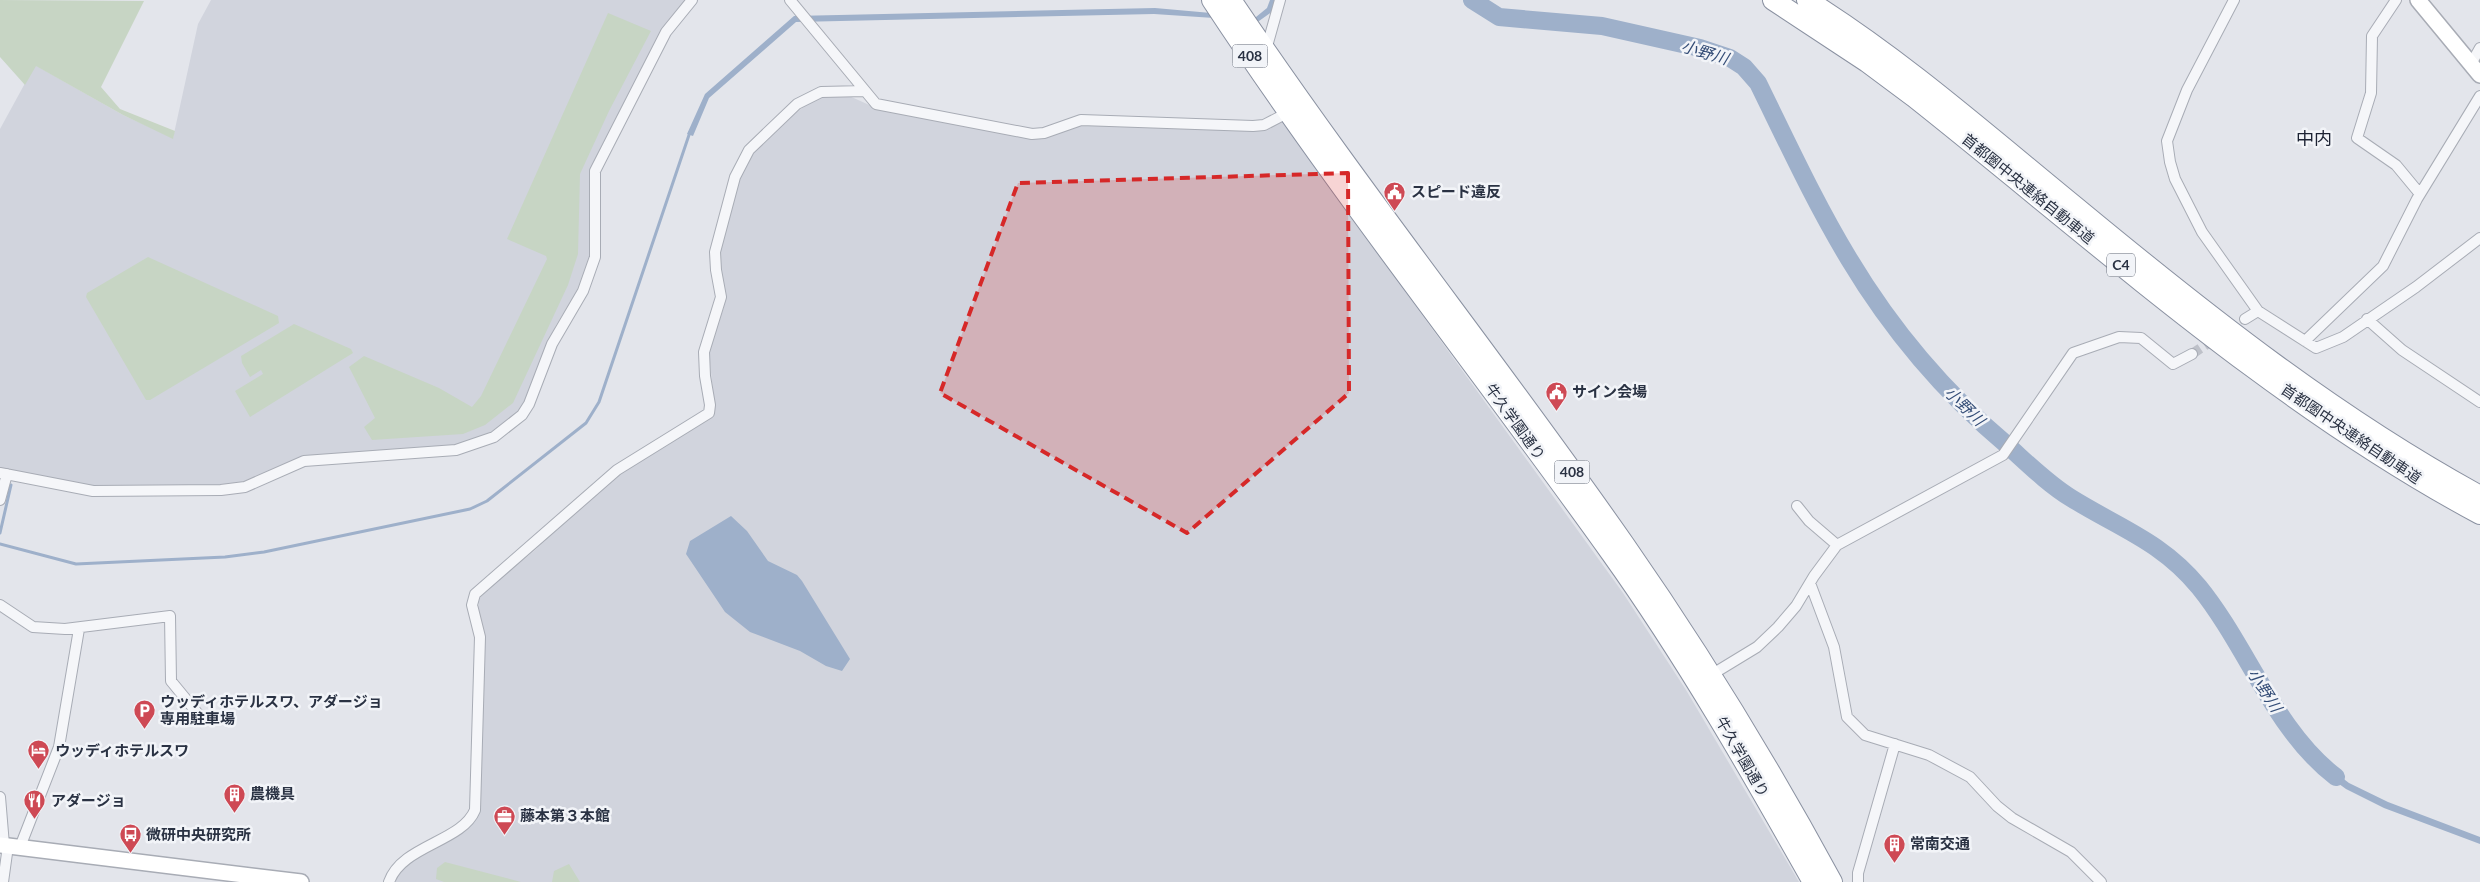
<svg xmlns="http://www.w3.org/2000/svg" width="2480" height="882" font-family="Lato,'Noto Sans JP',sans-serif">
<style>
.built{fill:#d1d4dd}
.green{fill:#c7d5c4}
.water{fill:#9eb0ca}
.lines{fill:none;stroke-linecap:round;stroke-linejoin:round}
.stream{stroke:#9eb0ca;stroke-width:3}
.river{stroke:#9eb0ca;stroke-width:18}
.street-tunnel{stroke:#bec1c9;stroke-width:10;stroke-dasharray:10 5;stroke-linecap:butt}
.street-casing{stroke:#a8acb5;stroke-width:12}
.secondary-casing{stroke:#a8acb5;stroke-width:18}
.highway-casing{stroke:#8a91a1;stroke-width:22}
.street{stroke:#f5f6f9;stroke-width:10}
.secondary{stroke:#fff;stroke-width:15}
.highway{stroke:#fff;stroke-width:20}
.marked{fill:#d62828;fill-opacity:0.2;stroke:#d62828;stroke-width:4;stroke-dasharray:10 6;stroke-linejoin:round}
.labels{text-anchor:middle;stroke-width:5;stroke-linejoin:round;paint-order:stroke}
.shield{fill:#f2f4f8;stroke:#666c79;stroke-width:1}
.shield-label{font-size:14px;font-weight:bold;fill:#2a3243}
.street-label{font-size:15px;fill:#2a3243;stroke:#f2f4f8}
.poi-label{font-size:15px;font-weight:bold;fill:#2a3243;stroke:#f2f4f8;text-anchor:start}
.water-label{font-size:16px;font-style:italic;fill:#344d77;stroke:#f2f4f8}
.quarter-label{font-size:18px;fill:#1d2334;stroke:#f2f4f8}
</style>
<rect width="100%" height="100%" fill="#e3e5eb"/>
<path class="built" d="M211 0H686L656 42 598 153 590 178 591 245 587 269 576 293 556 325 530 392 521 408 509 422 476 440 453 446 304 456 245 481 223 486 95 487 2 468 0 476V129L35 65 123 115 173 138 198 24Z
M847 95 876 108 1027 137 1082 124 1265 131 1269 127 1282 121 1623 593 1686 690 1799 882H392L397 871 471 822 481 723 485 638 478 609 480 595 534 551 606 484 631 466 709 419 713 413 714 401 709 353 724 307 725 294 720 270V253L737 184 746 160 756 147 779 126 815 98Z"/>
<path class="green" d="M0 0 144 1 101 87 120 109 175 131 173 139 123 115 36 66 25 85 0 57Z
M608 13 651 31 609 111 580 174 578 254 568 285 513 403 485 425 463 434 372 440 364 427 375 418 349 367 364 356 439 388 472 407 481 396 547 259 546 256 507 239Z
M148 257 278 316 279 323 150 400H146L86 297 87 293Z
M294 324 351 349 353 353 250 417 235 391 263 374 261 370 250 377 242 363 241 356Z
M445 862 521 882H444L436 879 437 868Z
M569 864 580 882H552L554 871Z"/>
<path class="water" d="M1270 0H1277L1273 11 1259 21 1154 14 796 22 709 98 693 136 687 134 705 94 794 16 1155 8 1256 17 1267 8Z
M731 516 747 531 768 561 797 575 802 581 850 659 842 671 826 666 800 651 750 632 725 612 686 554 690 541Z
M2320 761 2349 783 2388 802 2480 837V844L2384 808 2346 789 2313 765Z"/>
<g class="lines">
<path class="stream" d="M0 533 11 485
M0 544 76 564 225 557 264 552 470 509 487 501 586 423 599 402 690 132"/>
<path class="river" d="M1472 0 1499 17 1602 26 1700 48 1730 58 1744 67 1758 83C1787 142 1815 203 1849 259 1891 329 1945 393 2007 445 2027 463 2048 484 2071 498 2119 528 2161 541 2199 587 2247 646 2275 731 2336 777"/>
<path class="street-tunnel" d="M2192 354 2216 338"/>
<defs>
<path id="street" d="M790 0 876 104 1032 134 1044 133 1081 120 1253 126 1264 125 1291 111
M2234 0 2187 90 2167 141 2170 162 2175 179 2202 232 2258 311 2316 348 2343 337 2416 287 2480 238
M2396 0 2372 36 2371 93 2357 138 2396 165 2420 194
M1266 50 1280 0
M2471 64 2480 48
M2245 319 2258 311
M2367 319 2402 350 2480 402
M2305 341 2383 266 2417 199 2480 96
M0 473 93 491 221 490 245 487 304 461 456 450 494 437 522 415 529 404 552 344 583 291 595 257V171L666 32 692 0
M0 500 7 474
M1797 506 1809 521 1837 545
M1810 583 1834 647 1847 717 1865 735 1929 755 1970 777 1997 806 2012 818 2071 852 2101 882
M0 605 33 627 65 629 170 616 171 681 199 715
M1711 675 1757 647 1778 627 1796 606 1814 576 1837 545 2003 455 2073 353 2119 337 2141 338 2173 364 2192 354
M0 797 4 845
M20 847 59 747 79 629
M3 882 8 846
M389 882C402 845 462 842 475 810L480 637 472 605 475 594 617 470 709 413 710 405 705 376 704 352 721 297 716 270 715 252 735 177 749 150 797 104 821 92 865 91
M1858 882V873L1895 744"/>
<path id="secondary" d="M2418 0 2480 75
M0 845 301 882"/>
<path id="highway" d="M1212 0C1337 190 1479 368 1611 553 1686 658 1750 770 1813 882
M1231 0C1356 186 1496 361 1624 544 1700 653 1769 766 1832 882
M1773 0 1867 62 1914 97C2097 242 2273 403 2480 514
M1807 0C1906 62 1993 140 2083 213 2209 317 2337 418 2480 496"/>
</defs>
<use href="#street" class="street-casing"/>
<use href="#secondary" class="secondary-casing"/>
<use href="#highway" class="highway-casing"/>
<use href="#street" class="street"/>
<use href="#secondary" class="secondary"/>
<use href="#highway" class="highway"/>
</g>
<path class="marked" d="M1348 173 1349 393 1187 533 940 393 1018 183Z"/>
<defs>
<symbol id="civic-pin" viewBox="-11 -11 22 30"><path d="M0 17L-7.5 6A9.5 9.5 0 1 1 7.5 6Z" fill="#ce4954" stroke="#f2f4f8"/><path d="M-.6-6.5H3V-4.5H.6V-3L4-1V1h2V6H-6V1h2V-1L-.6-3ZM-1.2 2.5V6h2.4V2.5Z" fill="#fff"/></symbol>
<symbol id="parking-pin" viewBox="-11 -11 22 30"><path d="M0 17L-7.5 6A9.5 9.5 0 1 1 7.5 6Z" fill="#ce4954" stroke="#f2f4f8"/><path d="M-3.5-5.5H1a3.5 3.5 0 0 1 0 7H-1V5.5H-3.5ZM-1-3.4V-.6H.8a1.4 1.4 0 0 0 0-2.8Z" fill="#fff"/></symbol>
<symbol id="hotel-pin" viewBox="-11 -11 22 30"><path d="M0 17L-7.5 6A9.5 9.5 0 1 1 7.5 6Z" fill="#ce4954" stroke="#f2f4f8"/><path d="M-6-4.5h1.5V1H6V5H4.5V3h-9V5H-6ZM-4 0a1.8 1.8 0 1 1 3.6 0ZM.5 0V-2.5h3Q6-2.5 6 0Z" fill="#fff"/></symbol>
<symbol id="building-pin" viewBox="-11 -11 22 30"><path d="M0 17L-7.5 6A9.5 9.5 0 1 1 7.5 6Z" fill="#ce4954" stroke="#f2f4f8"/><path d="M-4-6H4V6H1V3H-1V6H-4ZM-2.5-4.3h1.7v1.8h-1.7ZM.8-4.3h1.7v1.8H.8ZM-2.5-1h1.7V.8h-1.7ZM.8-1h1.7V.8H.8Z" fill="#fff"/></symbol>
<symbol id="restaurant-pin" viewBox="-11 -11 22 30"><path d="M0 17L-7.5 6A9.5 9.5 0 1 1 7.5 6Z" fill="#ce4954" stroke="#f2f4f8"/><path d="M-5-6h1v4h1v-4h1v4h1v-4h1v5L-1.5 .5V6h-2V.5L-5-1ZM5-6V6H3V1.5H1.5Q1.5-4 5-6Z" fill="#fff"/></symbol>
<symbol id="office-pin" viewBox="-11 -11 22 30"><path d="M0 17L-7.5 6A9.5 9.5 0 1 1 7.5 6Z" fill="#ce4954" stroke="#f2f4f8"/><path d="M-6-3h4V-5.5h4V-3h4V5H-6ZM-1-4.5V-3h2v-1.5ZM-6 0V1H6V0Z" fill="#fff"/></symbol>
<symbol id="bus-pin" viewBox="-11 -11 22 30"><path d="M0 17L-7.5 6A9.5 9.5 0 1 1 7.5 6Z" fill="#ce4954" stroke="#f2f4f8"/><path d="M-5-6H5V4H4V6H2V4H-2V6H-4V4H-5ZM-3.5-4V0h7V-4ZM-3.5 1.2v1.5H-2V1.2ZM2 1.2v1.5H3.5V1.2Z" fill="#fff"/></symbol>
</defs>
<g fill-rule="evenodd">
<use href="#civic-pin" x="1382" y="180" width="25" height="34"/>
<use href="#civic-pin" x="1544" y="380" width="25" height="34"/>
<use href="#parking-pin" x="132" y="698" width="25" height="34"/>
<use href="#hotel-pin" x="26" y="738" width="25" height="34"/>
<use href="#building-pin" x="222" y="782" width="25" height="34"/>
<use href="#restaurant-pin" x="22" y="788" width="25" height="34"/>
<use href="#office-pin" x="492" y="804" width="25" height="34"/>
<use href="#bus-pin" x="118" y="822" width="25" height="34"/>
<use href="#building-pin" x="1882" y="832" width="25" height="34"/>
</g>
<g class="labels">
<g class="shield">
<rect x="1232.5" y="44.5" width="35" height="23" rx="4"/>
<rect x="2107" y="253.5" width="28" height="23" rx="4"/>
<rect x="1554.5" y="460.5" width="35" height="23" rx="4"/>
</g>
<g class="shield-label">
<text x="1250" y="61">408</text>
<text x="2121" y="270">C4</text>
<text x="1572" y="477">408</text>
</g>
<g class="street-label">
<text transform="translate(2028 189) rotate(39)" y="5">首都圏中央連絡自動車道</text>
<text transform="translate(1515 422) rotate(54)" y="5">牛久学園通り</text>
<text transform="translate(2351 434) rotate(34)" y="5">首都圏中央連絡自動車道</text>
<text transform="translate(1742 757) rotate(60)" y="5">牛久学園通り</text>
</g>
<g class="poi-label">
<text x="1411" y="197">スピード違反</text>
<text x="1572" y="397">サイン会場</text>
<text x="160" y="707">ウッディホテルスワ、アダージョ<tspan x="160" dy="17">専用駐車場</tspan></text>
<text x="55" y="756">ウッディホテルスワ</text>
<text x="250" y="799">農機具</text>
<text x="51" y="806">アダージョ</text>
<text x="520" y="821">藤本第３本館</text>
<text x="146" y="840">微研中央研究所</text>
<text x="1910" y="849">常南交通</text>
</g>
<g class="water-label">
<text transform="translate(1705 52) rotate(17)" y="6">小野川</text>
<text transform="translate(1965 406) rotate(44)" y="6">小野川</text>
<text transform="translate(2265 690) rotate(57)" y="6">小野川</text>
</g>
<g class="quarter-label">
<text x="2314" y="145">中内</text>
</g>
</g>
</svg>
